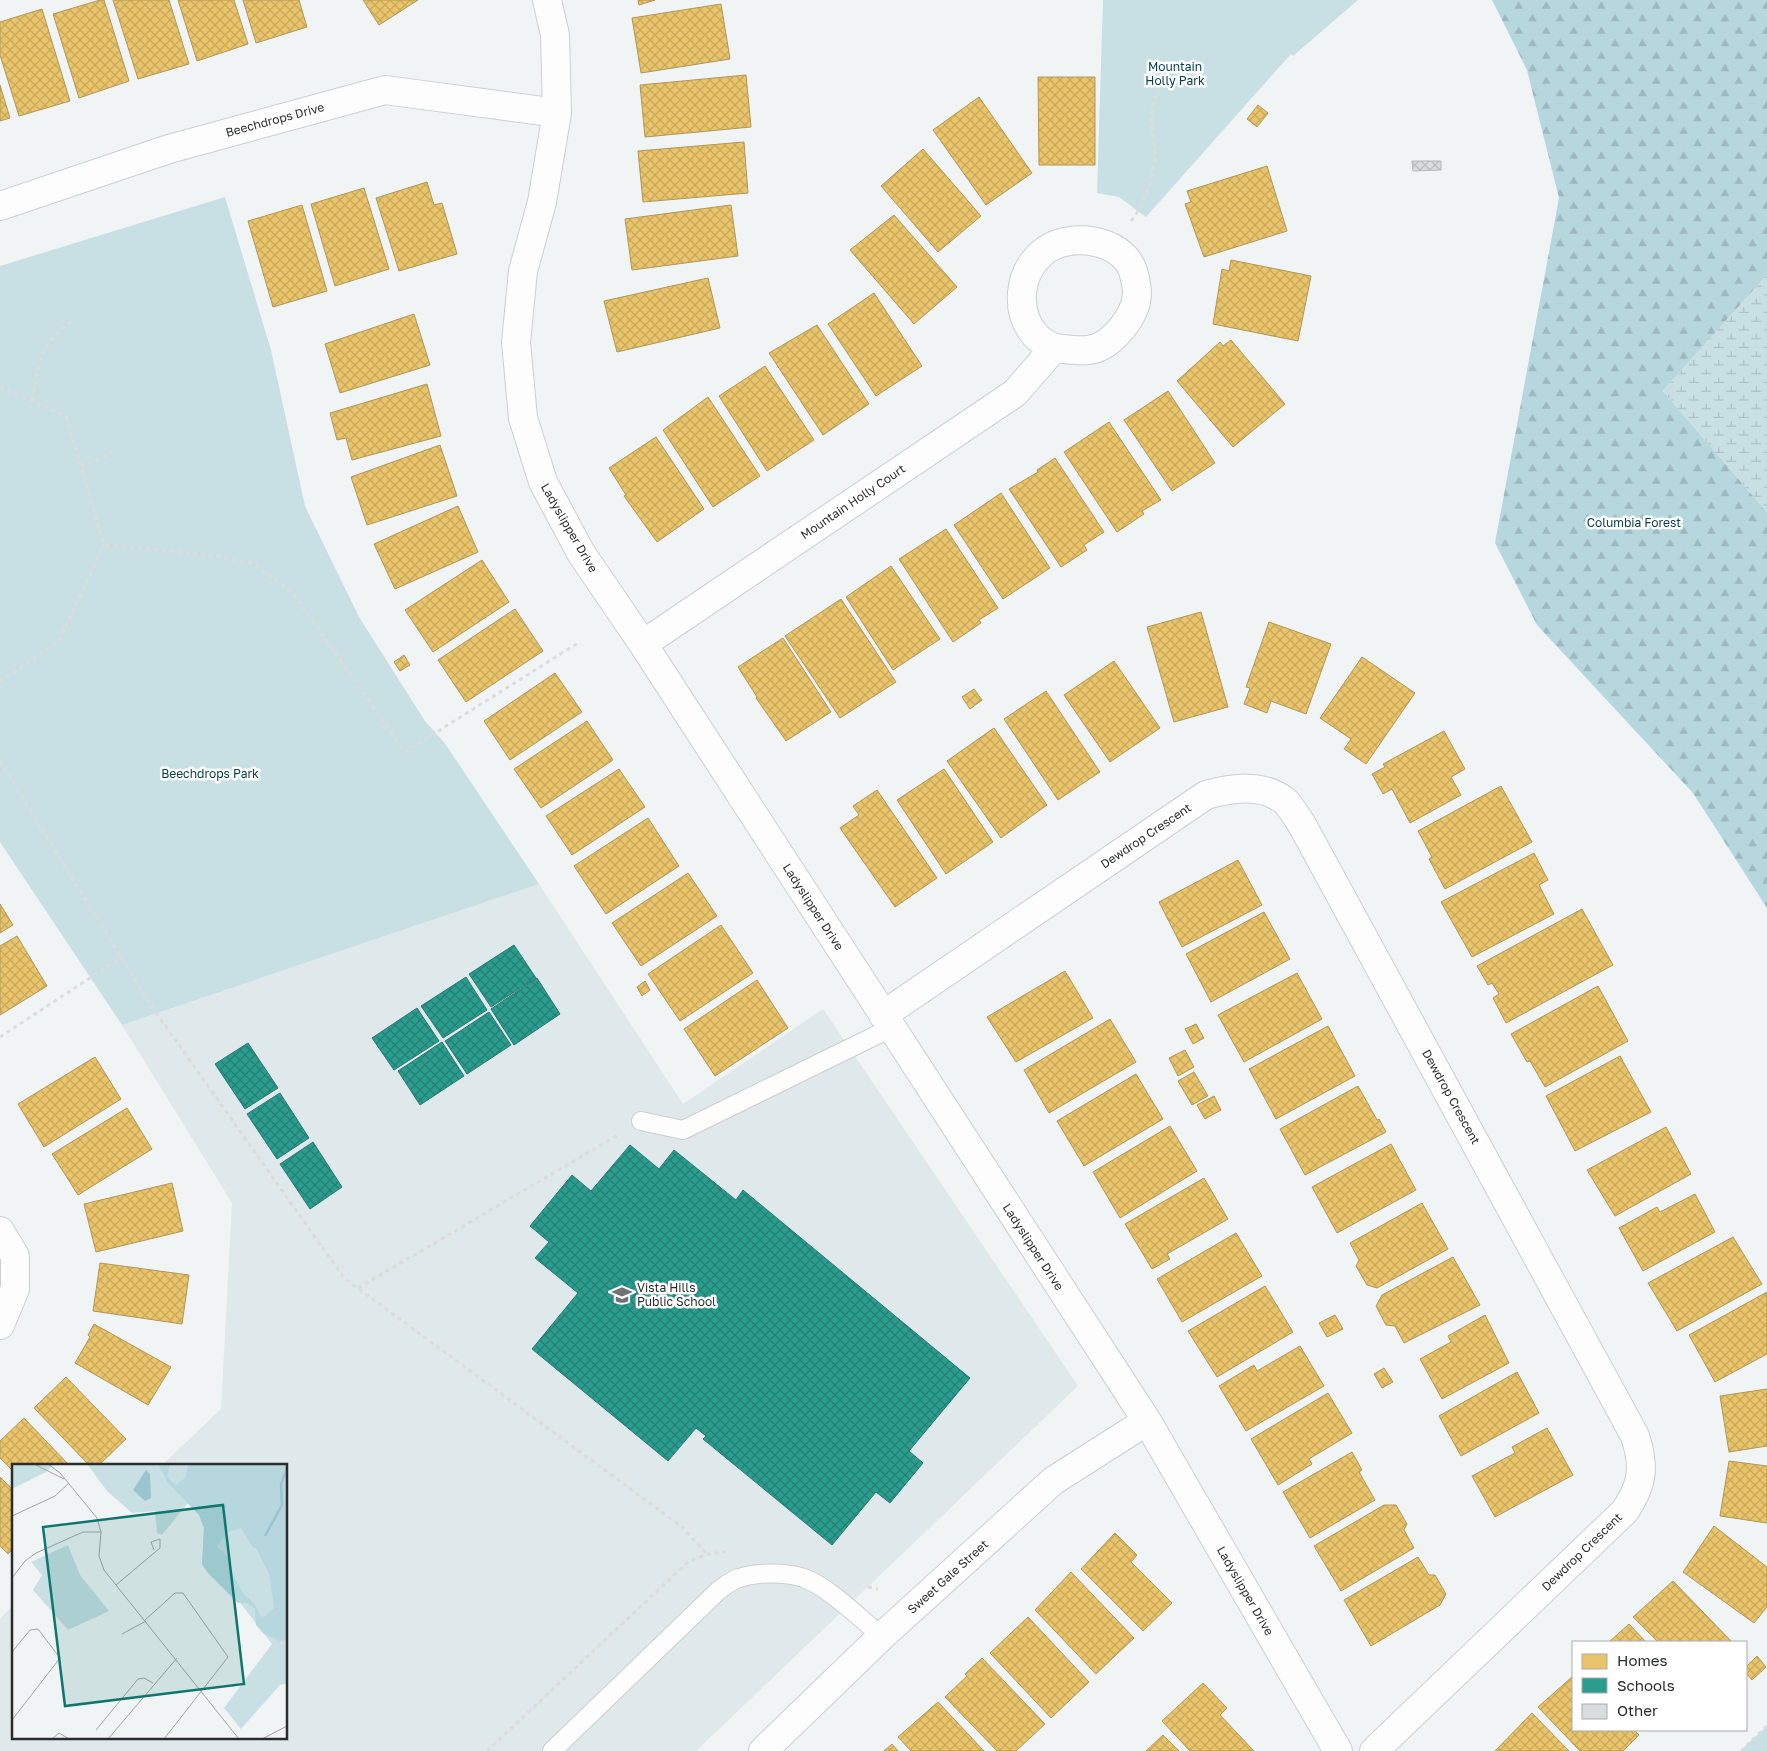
<svg xmlns="http://www.w3.org/2000/svg" width="1767" height="1751" font-family="'Golos Text',sans-serif">
<style>
.built{fill:#dfe8ea}
.green{fill:#c8e0e4}
.forest{fill:url(#forest-firs)}
.wetland{fill:url(#wetland-marsh)}
.homes{fill:url(#homes-cross-hatch);stroke:#b09758}
.schools{fill:url(#schools-cross-hatch);stroke:#2a7b72}
.building{fill:url(#building-cross-hatch);stroke:#b5b8b8}
.lines{fill:none;stroke-linecap:round;stroke-linejoin:round}
.service-casing{stroke:#cccfcf;stroke-width:20}
.minor-casing{stroke:#cccfcf;stroke-width:30}
.path{stroke:#dcdcdc;stroke-width:3;stroke-dasharray:4 4;stroke-linecap:butt}
.service{stroke:#fdfdfe;stroke-width:18}
.minor{stroke:#fdfdfe;stroke-width:28}
.labels{text-anchor:middle;stroke-width:5;stroke-linejoin:round;paint-order:stroke}
.park-label{font-size:12px;fill:#08414a;stroke:#fff}
.street-label{font-size:12px;fill:#2b2d2d;stroke:#fff}
.poi-label{font-size:12px;fill:#2b2d2d;stroke:#fff;text-anchor:start}
.inset-river{fill:none;stroke:#9bc5ce;stroke-width:2.5}
.inset-road{fill:none;stroke:#a2a4a5;stroke-width:1}
.view{fill:#0f766e;fill-opacity:0.15;stroke:#0f766e;stroke-width:2.5}
.inset-edge{fill:none;stroke:#2b2d2d;stroke-width:2.5}
</style>
<defs>
<pattern id="forest-firs" width="22" height="20" patternUnits="userSpaceOnUse" patternTransform="scale(1.25)"><rect width="22" height="20" fill="#b6d7de"/><path d="M5 1l3.5 6h-7zM16 11l3.5 6h-7z" fill="#9db9bf"/></pattern>
<pattern id="wetland-marsh" width="20" height="14" patternUnits="userSpaceOnUse" patternTransform="scale(1.25)"><rect width="20" height="14" fill="#c8e0e4"/><path d="M1 5h8M5 5V1M11 12h8M15 12V8" fill="none" stroke="#acc0c4"/></pattern>
<pattern id="homes-cross-hatch" width="8" height="8" patternUnits="userSpaceOnUse" patternTransform="scale(1.25)"><rect width="8" height="8" fill="#e9c46a"/><path d="M0 0l8 8M0 8l8-8" fill="none" stroke="#c8a95c"/></pattern>
<pattern id="schools-cross-hatch" width="8" height="8" patternUnits="userSpaceOnUse" patternTransform="scale(1.25)"><rect width="8" height="8" fill="#2a9d8f"/><path d="M0 0l8 8M0 8l8-8" fill="none" stroke="#248075"/></pattern>
<pattern id="building-cross-hatch" width="8" height="8" patternUnits="userSpaceOnUse" patternTransform="scale(1.25)"><rect width="8" height="8" fill="#d9dcdc"/><path d="M0 0l8 8M0 8l8-8" fill="none" stroke="#babdbd"/></pattern>
</defs>
<rect width="100%" height="100%" fill="#f1f4f5"/>
<path class="built" d="M539 884 683 1104 823 1009 1078 1386 696 1751H0V1618L14 1605V1737H286V1465H162L221 1409 232 1203 122 1025Z"/>
<path class="green" d="M1103 0H1358L1293 56 1291 54 1146 217 1119 197 1097 193Z
M225 197 271 350 305 506 359 617 425 721 444 742 539 884 122 1025 0 842V266Z
M1767 1726V1751H1741L1742 1749Z"/>
<path class="forest" d="M1492 0H1767V275L1663 391 1767 512V908L1693 793 1537 625 1495 543 1559 198 1527 70Z"/>
<path class="wetland" d="M1767 275V512L1663 391Z"/>
<path class="homes" d="M100 0H104L129 81 79 98 53 14Z
M113 0H169L189 64 138 79Z
M178 0H234L248 44 197 61Z
M243 0H299L307 27 256 43Z
M363 0H418L379 25Z
M638 0H655L639 5Z
M721 4 730 59 641 73 632 18Z
M42 9 70 101 19 116 0 55V22Z
M746 75 751 127 645 137 640 85Z
M1038 77H1095V165H1039Z
M0 85 10 118 0 121Z
M979 97 1032 173 986 205 933 130Z
M1258 105 1268 113 1257 127 1247 119Z
M744 142 748 193 643 202 638 151Z
M923 149 981 216 938 252 881 186Z
M1267 166 1287 231 1204 257 1185 204 1191 202 1187 191Z
M427 182 434 205 442 203 457 254 399 271 376 198Z
M364 188 389 269 335 286 311 204Z
M302 205 327 291 273 307 248 221Z
M731 205 738 256 632 270 625 219Z
M894 215 957 287 914 324 850 250Z
M1231 260 1311 276 1298 341 1213 324 1222 269 1229 271Z
M708 278 720 328 617 352 604 301Z
M874 293 922 366 876 396 828 324Z
M414 314 430 365 340 393 325 344Z
M817 325 869 404 823 435 769 353Z
M1231 340 1285 404 1233 447 1177 381 1220 342 1223 346Z
M765 366 814 440 767 471 719 396Z
M427 384 441 436 352 460 346 438 337 440 330 413Z
M1168 391 1215 463 1172 491 1124 420Z
M708 397 760 476 713 507 663 430Z
M1109 422 1161 500 1142 511 1144 514 1117 532 1064 452Z
M656 437 704 509 657 542 624 496 626 495 609 468Z
M440 445 457 496 367 525 351 477Z
M1055 458 1104 532 1084 545 1087 550 1061 567 1009 489 1038 472 1037 470Z
M1001 493 1050 568 1003 599 954 525Z
M458 506 478 552 395 589 374 544Z
M946 529 998 608 979 620 981 623 953 642 899 559Z
M482 560 509 602 433 652 405 610Z
M891 566 940 639 893 670 846 597Z
M841 599 896 682 840 718 785 636Z
M515 609 543 651 466 702 438 660Z
M1201 612 1228 707 1174 722 1147 627Z
M1269 622 1331 644 1306 714 1271 701 1267 713 1244 704 1250 688 1246 687Z
M783 638 831 712 786 741 756 698 757 697 738 667Z
M404 655 410 665 400 671 394 662Z
M1362 657 1415 693 1366 764 1344 749 1351 739 1320 718Z
M1114 661 1160 728 1110 762 1064 695Z
M555 673 582 712 510 760 484 721Z
M974 689 982 700 970 709 962 697Z
M1046 691 1100 772 1058 800 1004 719Z
M587 721 613 760 541 808 514 769Z
M994 728 1047 805 1001 838 947 761Z
M1444 731 1465 769 1451 777 1461 795 1410 823 1392 789 1383 794 1372 774 1385 767 1383 764Z
M619 769 645 807 572 855 546 816Z
M944 769 993 842 946 874 897 800Z
M1501 786 1532 842 1445 889 1429 859 1432 857 1418 831Z
M877 790 937 878 895 907 840 828 859 815 853 806Z
M648 818 679 866 606 914 574 866Z
M1534 853 1548 880 1539 885 1554 914 1472 957 1441 902Z
M1238 860 1262 905 1182 947 1159 902Z
M688 873 717 916 641 966 612 923Z
M0 904 13 925 0 933Z
M1582 909 1613 965 1506 1023 1493 998 1499 994 1492 983 1488 985 1477 966Z
M1264 912 1290 959 1211 1002 1186 954Z
M721 925 753 973 680 1021 648 974Z
M17 936 47 986 0 1015V946Z
M1065 971 1093 1018 1016 1062 987 1017Z
M1297 973 1322 1019 1244 1062 1218 1015Z
M757 980 788 1028 715 1076 684 1029Z
M645 981 650 990 642 996 637 987Z
M1598 986 1628 1041 1545 1087 1530 1061 1527 1062 1511 1034Z
M1110 1019 1136 1062 1049 1113 1024 1070Z
M1196 1024 1204 1038 1193 1044 1185 1029Z
M1328 1026 1355 1076 1276 1119 1249 1069Z
M1185 1050 1194 1067 1178 1076 1169 1058Z
M1620 1056 1651 1112 1575 1151 1546 1096Z
M95 1057 121 1099 44 1147 18 1104Z
M1194 1072 1208 1096 1192 1105 1178 1081Z
M1136 1074 1163 1119 1084 1166 1057 1121Z
M1358 1086 1377 1120 1379 1119 1386 1132 1305 1175 1280 1129Z
M1214 1096 1221 1110 1205 1119 1197 1105Z
M127 1108 152 1149 78 1195 52 1154Z
M1170 1126 1197 1171 1120 1218 1093 1172Z
M1666 1127 1691 1174 1615 1216 1587 1170Z
M1391 1144 1416 1190 1337 1233 1312 1187Z
M1204 1178 1228 1219 1167 1254 1170 1259 1152 1269 1125 1224Z
M172 1183 183 1231 96 1252 84 1204Z
M1695 1194 1715 1232 1643 1271 1619 1228 1657 1207 1660 1212Z
M1422 1203 1448 1249 1377 1288 1367 1285 1356 1266 1359 1260 1350 1243Z
M1236 1233 1262 1276 1182 1322 1157 1279Z
M1733 1237 1762 1284 1677 1331 1648 1283Z
M1453 1257 1480 1305 1404 1343 1395 1326 1386 1325 1376 1306 1382 1295Z
M100 1263 189 1275 182 1324 93 1311Z
M1265 1286 1293 1332 1217 1377 1188 1331Z
M1767 1292V1354L1715 1382 1689 1335Z
M1335 1315 1343 1329 1327 1337 1319 1323Z
M1485 1315 1509 1363 1442 1399 1420 1359 1451 1342 1448 1336Z
M94 1324 171 1367 148 1405 75 1363 90 1337 88 1335Z
M1300 1346 1324 1386 1246 1431 1219 1386 1254 1365 1257 1371Z
M1384 1368 1393 1382 1382 1388 1374 1374Z
M1517 1372 1539 1413 1461 1456 1439 1416Z
M66 1377 126 1439 99 1465H89L34 1408Z
M1767 1389V1446L1729 1452 1720 1396Z
M1328 1393 1352 1433 1309 1459 1312 1464 1278 1485 1251 1439Z
M24 1418 69 1465H14V1472L0 1458V1441Z
M1547 1428 1573 1475 1495 1517 1472 1476 1515 1453 1512 1447Z
M1352 1452 1362 1470 1359 1472 1375 1500 1310 1538 1283 1492Z
M1729 1461 1767 1466V1523L1720 1516Z
M0 1477 14 1491V1548L8 1554 0 1546Z
M1384 1505H1396L1407 1524 1404 1530 1414 1548 1341 1591 1314 1546Z
M1714 1526 1767 1567V1607L1754 1623 1683 1572Z
M1115 1533 1137 1555 1131 1562 1172 1603 1143 1631 1081 1569Z
M1418 1557 1429 1575H1435L1446 1594 1440 1605 1371 1646 1344 1600Z
M1071 1572 1134 1638 1096 1674 1035 1610Z
M1673 1581 1732 1642H1658L1633 1617Z
M1028 1617 1089 1682 1051 1718 990 1653Z
M1629 1624 1646 1642H1609Z
M1757 1656 1766 1667 1752 1680 1746 1673V1667Z
M982 1658 1045 1724 1016 1751H997L945 1697 967 1676 965 1674Z
M1573 1676V1730H1634L1639 1735 1623 1751H1580L1538 1707Z
M1203 1683 1227 1708 1220 1715 1254 1751H1190L1162 1721Z
M938 1702 984 1751H911L898 1737Z
M1532 1713 1569 1751H1495Z
M1163 1735 1179 1751H1146Z
M892 1744 898 1751H884Z"/>
<path class="schools" d="M514 945 536 978 491 1007 469 974Z
M466 977 487 1010 443 1038 421 1006Z
M537 978 560 1014 514 1045 491 1009Z
M417 1008 439 1041 394 1070 372 1038Z
M489 1012 511 1045 467 1074 445 1041Z
M442 1042 464 1076 420 1105 398 1071Z
M248 1043 278 1088 245 1109 215 1064Z
M280 1093 309 1138 277 1159 247 1114Z
M313 1142 342 1187 310 1209 280 1164Z
M630 1145 659 1169 674 1150 736 1200 743 1190 970 1378 909 1451 923 1463 890 1503 876 1492 832 1545 703 1439 706 1436 696 1428 668 1461 532 1349 578 1293 535 1258 549 1242 530 1226 572 1175 591 1191Z"/>
<path class="building" d="M1412 161H1441V170L1413 171Z"/>
<g class="lines">
<defs>
<path id="service" d="M641 1121 683 1130 891 1028
M552 1751 719 1590C725 1586 732 1580 739 1578 757 1572 786 1572 804 1578 830 1588 860 1619 882 1636"/>
<path id="minor" d="M547 0 555 35 557 113 542 202 523 271 516 342 523 418 543 482 581 553 643 644 1147 1421 1338 1751
M0 206 169 149 385 90 557 113
M643 644 1015 393 1054 348C1065 349 1077 351 1088 350 1111 348 1136 316 1137 294 1137 286 1135 278 1133 271 1122 238 1067 231 1042 253 1018 274 1015 311 1035 335 1040 341 1048 345 1054 348
M883 1015 1206 795C1232 788 1262 783 1285 801 1291 807 1296 816 1301 823L1635 1436C1645 1467 1643 1484 1625 1511L1374 1751
M0 1231 15 1256V1289L0 1325
M763 1751 882 1636 1053 1481 1147 1421"/>
</defs>
<use href="#service" class="service-casing"/>
<use href="#minor" class="minor-casing"/>
<path class="path" d="M1131 221C1145 204 1153 178 1155 156 1156 141 1149 125 1152 110 1155 92 1162 90 1160 69
M0 387 66 416 104 545 201 554 252 563 293 593 405 752 578 643
M33 401C36 367 41 341 72 321
M81 467 112 453
M0 682 59 641 104 545
M0 761 152 1007 344 1278 682 1527 707 1554
M0 1037 122 957
M358 1288 618 1135
M868 1587 878 1589
M487 1751 688 1562 707 1554 725 1552
M1741 1751 1767 1726"/>
<use href="#service" class="service"/>
<use href="#minor" class="minor"/>
</g>
<defs>
<symbol id="school-bare" viewBox="-9 -9 18 18"><path d="M0-5L7-2L0 1L-7-2ZM-4 1L0 2.5L4 1V4Q0 6-4 4Z" fill="#707373" stroke="#fff" stroke-width="2.5" paint-order="stroke"/></symbol>
</defs>
<g fill-rule="evenodd">
<use href="#school-bare" x="608" y="1281" width="28" height="28"/>
</g>
<g class="labels">
<g class="park-label">
<text x="1175" y="71">Mountain<tspan x="1175" dy="14">Holly Park</tspan></text>
<text x="1634" y="527">Columbia Forest</text>
<text x="210" y="778">Beechdrops Park</text>
</g>
<g class="street-label">
<text transform="translate(275 120) rotate(-15)" y="4">Beechdrops Drive</text>
<text transform="translate(853 502) rotate(-34)" y="4">Mountain Holly Court</text>
<text transform="translate(569 528) rotate(60)" y="4">Ladyslipper Drive</text>
<text transform="translate(1146 836) rotate(-34)" y="4">Dewdrop Crescent</text>
<text transform="translate(813 907) rotate(57)" y="4">Ladyslipper Drive</text>
<text transform="translate(1451 1097) rotate(61)" y="4">Dewdrop Crescent</text>
<text transform="translate(1033 1247) rotate(57)" y="4">Ladyslipper Drive</text>
<text transform="translate(1582 1552) rotate(-44)" y="4">Dewdrop Crescent</text>
<text transform="translate(948 1577) rotate(-42)" y="4">Sweet Gale Street</text>
<text transform="translate(1245 1591) rotate(60)" y="4">Ladyslipper Drive</text>
</g>
<g class="poi-label">
<text x="637" y="1292">Vista Hills<tspan x="637" dy="14">Public School</tspan></text>
</g>
</g>
<g transform="translate(12 1464)">
<rect width="275" height="275" fill="#f1f4f5"/>
<path d="M0 0H42L34 8 0 25ZM75 0H275V219L268 221 229 265 212 244 260 180 209 114 190 100 192 64 187 51 176 39 150 71 145 69 143 47 120 49 95 27ZM56 81 68 111 97 147 56 166 21 126 30 111 19 98Z" fill="#c8e0e4"/>
<path d="M146 0H159L156 6 173 14 176 0H275V175L268 177 251 169 244 161 243 145 236 139H226L195 108 190 100 192 64 187 51 156 19ZM205 82 244 84 257 110 262 144 249 152 242 139 232 130 218 105 217 94Z" fill="#b6d7de" fill-rule="evenodd"/>
<path d="M159 0H176L173 14 164 21 155 13ZM229 64 257 110 262 144 253 152 249 153 242 139 232 130 218 105 217 94 205 82 215 68Z" fill="#c8e0e4"/>
<path d="M134 6 138 10 139 34 133 37 121 26Z" fill="#9bc5ce"/>
<path class="inset-river" d="M253 72 270 41 269 20 275 4"/>
<path class="inset-road" d="M22 0 52 15M36 0 48 9 85 54 89 68 87 92 92 106 227 275M0 52 43 32 57 19M0 114 13 97 24 89 71 68H89M104 121 148 84V75L139 78 142 86M133 156 163 129H171L216 193 152 275M110 170 134 157M0 188 18 166 26 165 48 194 0 256M84 266 126 215 132 214 141 219M40 275 47 269 57 275M96 275 165 194M250 275 275 262"/>
<path class="view" d="M211 41 232 220 53 242 31 63Z"/>
<rect width="275" height="275" class="inset-edge"/>
</g>
<rect x="1572" y="1641" width="175" height="90" fill="#ffffff" stroke="#aaabab"/>
<rect x="1582" y="1654" width="25" height="15" fill="#e9c46a" stroke="#aaabab"/>
<text x="1617" y="1666" font-size="15" fill="#2b2d2d">Homes</text>
<rect x="1582" y="1678" width="25" height="15" fill="#2a9d8f" stroke="#aaabab"/>
<text x="1617" y="1691" font-size="15" fill="#2b2d2d">Schools</text>
<rect x="1582" y="1704" width="25" height="15" fill="#d9dcdc" stroke="#aaabab"/>
<text x="1617" y="1716" font-size="15" fill="#2b2d2d">Other</text>
</svg>
